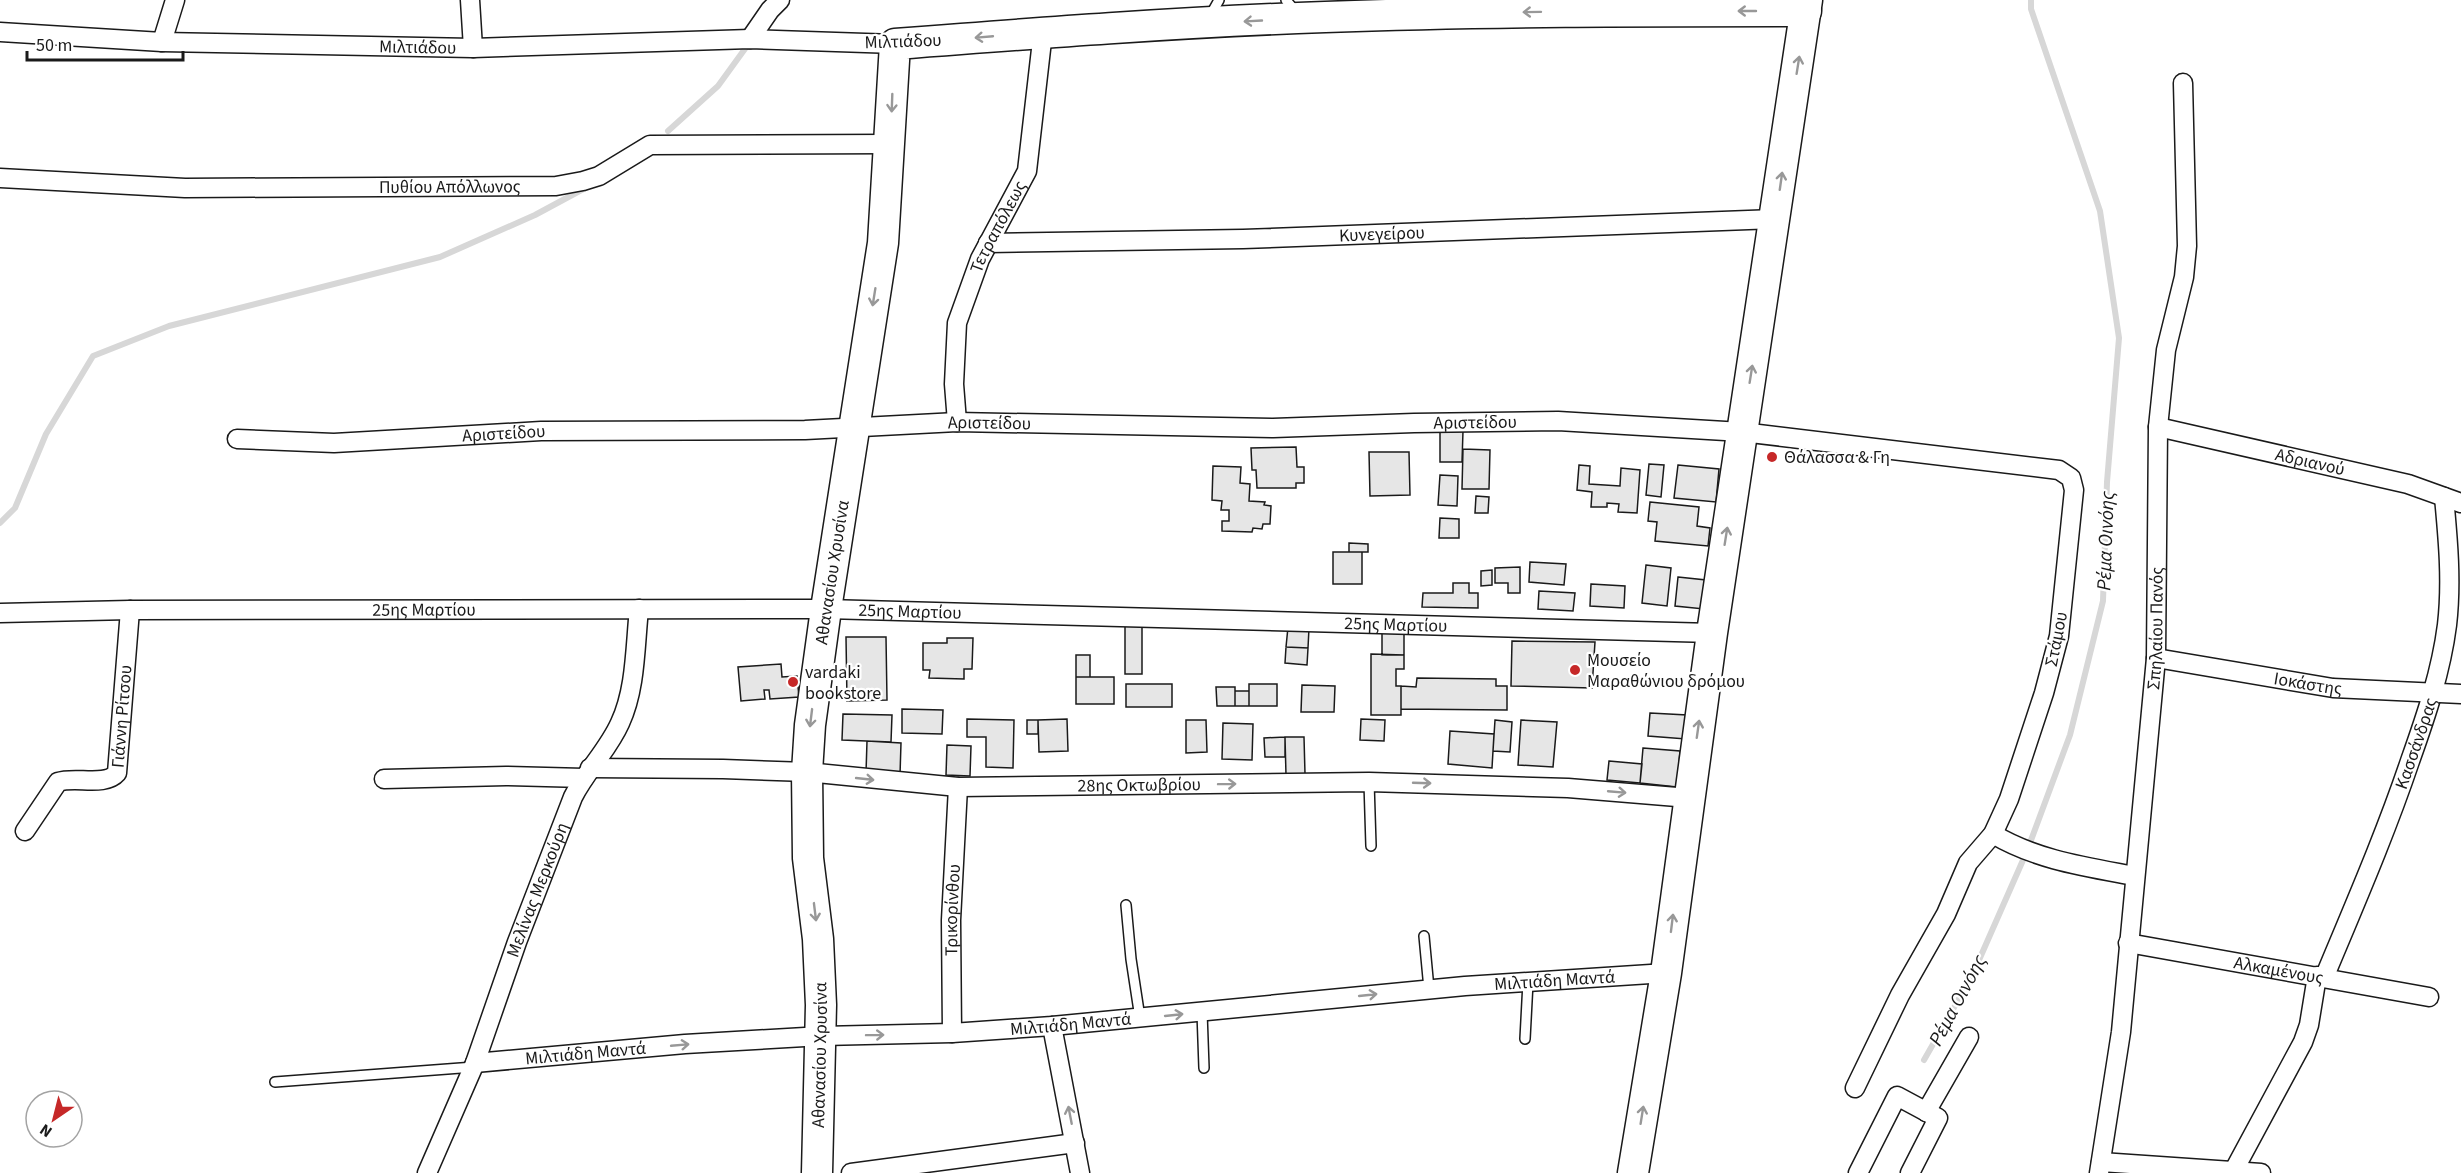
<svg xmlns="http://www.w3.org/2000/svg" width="2461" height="1173" font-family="'Source Sans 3',sans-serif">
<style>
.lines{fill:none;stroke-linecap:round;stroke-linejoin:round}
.stream{stroke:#d7d7d7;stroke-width:6}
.building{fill:#e6e6e6;stroke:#1a1a1a;stroke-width:1.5}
.lane-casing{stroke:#1a1a1a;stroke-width:12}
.street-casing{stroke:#1a1a1a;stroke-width:21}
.primary-casing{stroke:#1a1a1a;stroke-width:33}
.lane{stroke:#fff;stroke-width:9}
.street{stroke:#fff;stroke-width:18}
.primary{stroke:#fff;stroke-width:30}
.oneway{stroke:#989898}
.poi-dot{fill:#c62828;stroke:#fff;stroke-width:2}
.labels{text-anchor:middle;stroke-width:4.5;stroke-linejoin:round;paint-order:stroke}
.street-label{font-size:18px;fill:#1a1a1a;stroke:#fff}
.poi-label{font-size:18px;fill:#1a1a1a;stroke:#fff;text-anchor:start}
.water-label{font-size:20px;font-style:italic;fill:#1a1a1a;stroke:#fff}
</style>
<rect width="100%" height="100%" fill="#fff"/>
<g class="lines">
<path class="stream" d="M668 131 718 86 747 46
M0 523 15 508 46 434 93 356 169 326 440 257 535 215 587 187
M1924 1060 1972 976 2027 851 2070 735 2103 601 2107 482 2119 338 2100 211 2031 9V0"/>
</g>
<path class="building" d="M1440 431H1463L1462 462H1440Z
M1296 447 1297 467H1304V483H1296V488H1257L1256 470H1252L1251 448Z
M1463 449 1490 450 1489 489H1462Z
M1369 452H1409L1410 495 1370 496Z
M1649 464 1664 465 1661 497 1646 495Z
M1579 465 1590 466 1589 484 1620 486 1621 468 1640 470 1637 513 1618 512 1619 504 1607 503V507H1591L1592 492 1577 490Z
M1678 465 1719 469 1716 502 1674 498Z
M1213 466 1241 467 1240 483 1250 484 1249 501 1265 502 1264 505 1271 506 1270 524H1263L1262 529 1253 528 1252 532 1222 531V521H1229V510H1221L1222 501 1212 500Z
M1440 475 1458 476 1457 506 1438 505Z
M1476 496 1489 497 1488 513H1475Z
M1650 502 1699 507 1697 526 1710 528 1708 546 1655 541 1657 522 1648 521Z
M1440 518 1459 519V538H1439Z
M1349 543 1368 544V552H1349Z
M1333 552H1362V584H1333Z
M1530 562 1566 564 1564 585 1529 582Z
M1646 565 1671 568 1667 606 1642 603Z
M1520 567V593H1508V583H1495V568Z
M1492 570V585L1481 586V571Z
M1678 577 1706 580 1704 609 1675 606Z
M1453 583H1469V593H1478V608L1422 607 1423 593H1453Z
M1591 584 1625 586 1624 608 1590 606Z
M1539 591 1575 593 1573 611 1538 609Z
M1142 623V674H1125V624Z
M1288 627 1309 628 1308 648 1286 647Z
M1382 630H1404V655H1382Z
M846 637H886L887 700 847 701Z
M947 638H973L972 669H964V679L929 678 930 670H923V643H947Z
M1512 641 1595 642 1592 688 1511 686Z
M1286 647 1308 648 1307 665 1285 663Z
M1371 654 1404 655V669H1396V686H1401V715H1371Z
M1076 655H1090V677H1076Z
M781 664 782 677 797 676 799 697 770 699 769 690H764L765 699 741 701 738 667Z
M1076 677H1114V704H1076Z
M1417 678 1496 679V686H1507V710L1401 709V686L1416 687Z
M1126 684H1172V707H1126Z
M1249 684H1277V706H1249Z
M1302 685 1335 686 1334 712H1301Z
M1216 687H1235V706H1217Z
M1235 691H1249V706H1235Z
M902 709 943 710 942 734 902 733Z
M1650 713 1687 715 1686 739 1648 736Z
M843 714 892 715 891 742 842 740Z
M967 719 1014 720 1013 768 986 767V737H967Z
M1067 719 1068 751 1039 752 1038 720Z
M1361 719 1385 720 1384 741 1360 740Z
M1027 720H1038V734H1027Z
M1186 720H1206L1207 752 1186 753Z
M1495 720 1512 722 1510 752 1493 751Z
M1521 720 1557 722 1553 767 1518 765Z
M1223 723 1253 724 1252 760 1222 759Z
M1450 731 1494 734 1492 768 1448 764Z
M1285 737V757H1265L1264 738Z
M1285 737H1304L1305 774 1286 775Z
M867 741 901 743 900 775 866 773Z
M947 745 971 746 970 776 946 775Z
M1643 748 1680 751 1677 787 1640 783Z
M1609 761 1642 764 1640 783 1607 780Z"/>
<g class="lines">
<defs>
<path id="lane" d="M1286 0 1296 12
M1210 16 1219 0
M1369 782 1371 846
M1126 905 1131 959 1140 1018
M1424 936 1429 989
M1202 1012 1204 1068
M1525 1039 1528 982
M275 1082 474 1067"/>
<g id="street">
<path d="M470 0 473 48"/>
<path id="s1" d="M0 32 162 42 473 48 750 39 895 44"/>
<path d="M750 39 770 10 780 0"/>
<path d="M162 42 175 0"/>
<path id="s2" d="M0 178 185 188 556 186 583 181 599 176 650 145 890 144"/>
<path id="s3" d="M988 243 1243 239 1775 219"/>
<path id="s4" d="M957 422 954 384 957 323 980 259 1027 171 1043 32"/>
<path id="s5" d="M2158 427 2408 484 2461 503"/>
<path id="s6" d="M237 439 334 443 541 431 805 430 957 422 1273 428 1414 423 1558 421 1742 432 2059 470 2071 478 2074 490 2059 636 2044 693 2009 799 1993 834 1968 863 1946 914 1900 995 1855 1088"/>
<path id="s7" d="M0 613 130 610 826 609 1712 633"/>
<path id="s8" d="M2156 658 2333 688 2461 694"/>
<path id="s9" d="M590 768 723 769 807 772 958 787 1369 782 1568 788 1689 798"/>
<path d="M384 779 506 776 584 778"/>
<path id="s10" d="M25 831 58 782C75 776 105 787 117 773L130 610"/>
<path d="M1993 834C2036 860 2087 867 2135 876"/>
<path id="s11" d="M2128 943 2429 997"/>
<path id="s12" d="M2324 978C2354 906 2385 835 2410 761 2426 716 2441 672 2447 625 2452 582 2448 539 2444 497"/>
<path d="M1052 1026 1080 1173"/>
<path id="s13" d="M952 1033 951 920 958 787"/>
<path id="s14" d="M475 1063 685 1044 822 1036 952 1033 1052 1026 1465 986 1666 973"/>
<path d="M1926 1112 1969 1037"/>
<path d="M2101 1162 2261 1173"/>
<path d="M2233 1172 2303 1042 2309 1025 2317 976"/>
<path id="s15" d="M427 1173 475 1063 517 942 573 797C586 771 608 750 620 723 636 689 635 646 639 609"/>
<path d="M851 1173 1075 1143"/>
<path d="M1858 1173 1897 1096 1938 1118 1910 1173"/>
<path id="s16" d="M2099 1173 2121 1032 2156 658 2158 427 2166 350 2184 277 2187 246 2183 83"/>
</g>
<g id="primary">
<path id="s17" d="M817 1173 821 1005 818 939 808 858 807 772 810 725 826 609 883 243 895 44C1038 33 1181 22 1325 17 1485 11 1645 11 1806 11"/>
<path d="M1633 1173 1666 973 1712 633 1807 0"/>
</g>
</defs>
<use href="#lane" class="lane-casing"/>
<use href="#street" class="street-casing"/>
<use href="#primary" class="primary-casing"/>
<use href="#lane" class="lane"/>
<use href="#street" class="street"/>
<use href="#primary" class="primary"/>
</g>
<defs><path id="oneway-shaft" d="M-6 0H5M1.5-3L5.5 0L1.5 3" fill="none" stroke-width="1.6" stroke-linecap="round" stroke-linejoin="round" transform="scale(1.5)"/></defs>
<g class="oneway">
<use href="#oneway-shaft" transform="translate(1747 11) rotate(-180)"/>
<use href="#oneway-shaft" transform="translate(1532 12) rotate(179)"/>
<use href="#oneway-shaft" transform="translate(1253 21) rotate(177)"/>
<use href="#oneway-shaft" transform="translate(984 37) rotate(175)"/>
<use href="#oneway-shaft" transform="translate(1798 65) rotate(-81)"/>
<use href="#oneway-shaft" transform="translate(892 103) rotate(92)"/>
<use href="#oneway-shaft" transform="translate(1781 181) rotate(-82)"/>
<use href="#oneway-shaft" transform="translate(874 297) rotate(99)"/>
<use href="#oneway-shaft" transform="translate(1751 374) rotate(-81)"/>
<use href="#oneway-shaft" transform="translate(1726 536) rotate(-81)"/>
<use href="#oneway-shaft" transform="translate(811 718) rotate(97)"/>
<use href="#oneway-shaft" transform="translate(1698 729) rotate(-82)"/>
<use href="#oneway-shaft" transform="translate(865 779) rotate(6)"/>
<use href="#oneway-shaft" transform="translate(1422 783) rotate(2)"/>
<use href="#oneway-shaft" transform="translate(1227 784) rotate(-1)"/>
<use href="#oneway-shaft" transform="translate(1617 792) rotate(5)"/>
<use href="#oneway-shaft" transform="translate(815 912) rotate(83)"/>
<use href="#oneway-shaft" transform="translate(1672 923) rotate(-83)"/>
<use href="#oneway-shaft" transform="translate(1368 995) rotate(-6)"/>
<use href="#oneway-shaft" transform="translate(1174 1015) rotate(-6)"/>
<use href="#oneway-shaft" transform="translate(875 1035) rotate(-1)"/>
<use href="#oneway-shaft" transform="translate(680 1045) rotate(-5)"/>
<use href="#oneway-shaft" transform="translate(1070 1115) rotate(-101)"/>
<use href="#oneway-shaft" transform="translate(1642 1115) rotate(-81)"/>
</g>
<g class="poi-dot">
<circle cx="1772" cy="457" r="6"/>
<circle cx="1575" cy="670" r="6"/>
<circle cx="793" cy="682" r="6"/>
</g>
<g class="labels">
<g class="street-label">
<text transform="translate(903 41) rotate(-2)" y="6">Μιλτιάδου</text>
<text dy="6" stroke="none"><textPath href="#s1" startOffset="418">Μιλτιάδου</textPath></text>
<text dy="6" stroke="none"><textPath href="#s2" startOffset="450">Πυθίου Απόλλωνος</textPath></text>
<text dy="6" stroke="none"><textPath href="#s4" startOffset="204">Τετραπόλεως</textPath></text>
<text dy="6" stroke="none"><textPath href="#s3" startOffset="394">Κυνεγείρου</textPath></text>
<text dy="6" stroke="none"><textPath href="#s6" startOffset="1239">Αριστείδου</textPath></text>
<text dy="6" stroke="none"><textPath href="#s6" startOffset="753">Αριστείδου</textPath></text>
<text dy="6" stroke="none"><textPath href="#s6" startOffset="267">Αριστείδου</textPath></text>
<text dy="6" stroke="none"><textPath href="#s5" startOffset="156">Αδριανού</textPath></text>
<text dy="6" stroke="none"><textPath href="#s17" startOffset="603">Αθανασίου Χρυσίνα</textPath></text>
<text dy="6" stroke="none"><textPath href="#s7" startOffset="424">25ης Μαρτίου</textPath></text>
<text dy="6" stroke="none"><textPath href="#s7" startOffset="910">25ης Μαρτίου</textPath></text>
<text dy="6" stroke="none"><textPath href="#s7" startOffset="1396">25ης Μαρτίου</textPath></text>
<text dy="6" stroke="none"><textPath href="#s16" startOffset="548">Σπηλαίου Πανός</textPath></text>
<text transform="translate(2056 639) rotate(-79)" y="6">Στάμου</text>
<text dy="6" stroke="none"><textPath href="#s8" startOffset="154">Ιοκάστης</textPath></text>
<text dy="6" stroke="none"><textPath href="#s10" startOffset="177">Γιάννη Ρίτσου</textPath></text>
<text dy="6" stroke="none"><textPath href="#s12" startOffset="252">Κασσάνδρας</textPath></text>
<text dy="6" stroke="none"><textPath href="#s9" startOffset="550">28ης Οκτωβρίου</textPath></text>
<text dy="6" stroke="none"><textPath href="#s15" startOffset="304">Μελίνας Μερκούρη</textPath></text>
<text dy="6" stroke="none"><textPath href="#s13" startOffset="123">Τρικορίνθου</textPath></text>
<text dy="6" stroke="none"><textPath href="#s11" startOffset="153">Αλκαμένους</textPath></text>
<text dy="6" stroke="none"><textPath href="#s14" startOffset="1083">Μιλτιάδη Μαντά</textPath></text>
<text dy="6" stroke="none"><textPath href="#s14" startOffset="597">Μιλτιάδη Μαντά</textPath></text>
<text dy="6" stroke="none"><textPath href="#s14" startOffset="111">Μιλτιάδη Μαντά</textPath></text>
<text dy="6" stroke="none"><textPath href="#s17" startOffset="118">Αθανασίου Χρυσίνα</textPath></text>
</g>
<g class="poi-label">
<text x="1784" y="463">Θάλασσα &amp; Γη</text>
<text x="1587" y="666">Μουσείο<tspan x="1587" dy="21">Μαραθώνιου δρόμου</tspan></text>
<text x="805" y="678">vardaki<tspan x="805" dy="21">bookstore</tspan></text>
</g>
<g class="water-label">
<text transform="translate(2105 541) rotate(-88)" y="7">Ρέμα Οινόης</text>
<text transform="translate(1957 1000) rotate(-62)" y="7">Ρέμα Οινόης</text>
</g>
</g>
<g transform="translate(54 1119) rotate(215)"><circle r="28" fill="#ffffff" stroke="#a3a3a3" stroke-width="1.5"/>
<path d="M0-4.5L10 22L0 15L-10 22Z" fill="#c62828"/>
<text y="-9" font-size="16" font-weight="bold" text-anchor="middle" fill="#1a1a1a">N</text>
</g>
<path d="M27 51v9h156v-9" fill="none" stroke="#1a1a1a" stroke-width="3"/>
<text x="36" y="51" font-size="18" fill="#1a1a1a" stroke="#ffffff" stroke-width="4.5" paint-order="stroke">50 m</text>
</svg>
